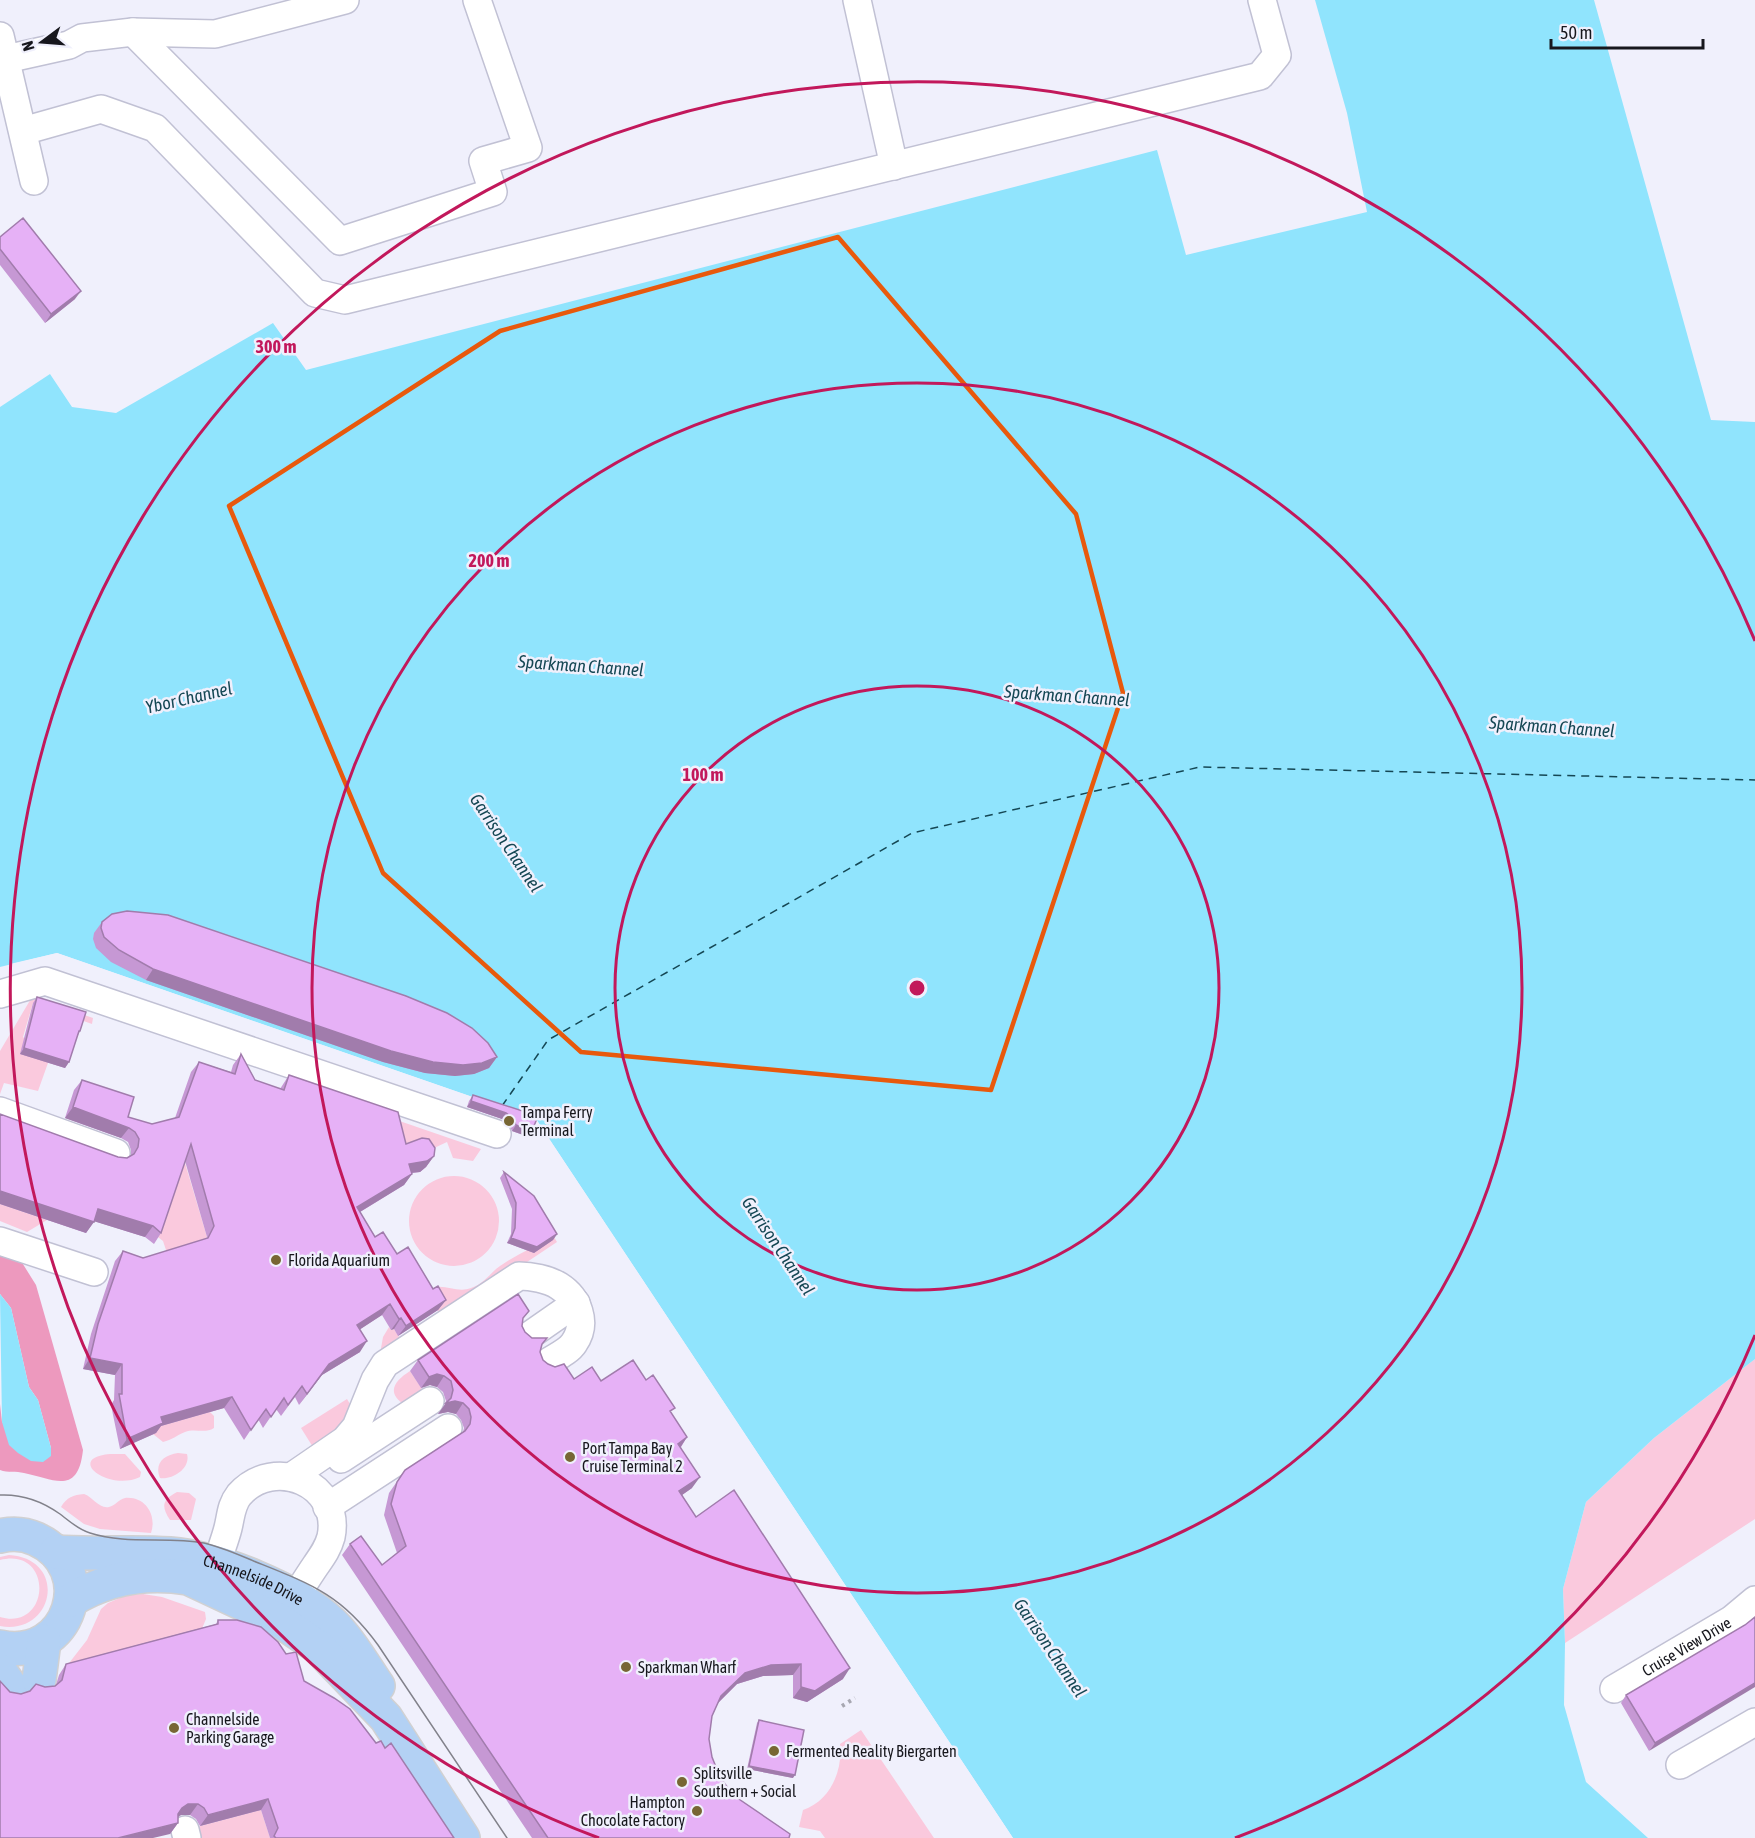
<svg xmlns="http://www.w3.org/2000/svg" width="1755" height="1838" font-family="'Asap Condensed',sans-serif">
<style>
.green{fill:#fac9dd}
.forest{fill:#ed99be}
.water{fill:#90e4fd}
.pier{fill:#f0f0fc}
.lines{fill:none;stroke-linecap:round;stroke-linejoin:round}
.ferry{stroke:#154754;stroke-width:1.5;stroke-dasharray:8 6;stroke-linecap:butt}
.minor-casing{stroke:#c1c1d4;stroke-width:30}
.major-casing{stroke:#d1d1d2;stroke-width:36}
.path{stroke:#a7a7b1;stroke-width:4;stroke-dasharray:3 4.5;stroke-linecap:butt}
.minor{stroke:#fff;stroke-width:27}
.major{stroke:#b3d1f4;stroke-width:33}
.tram{stroke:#82828b;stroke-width:1.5}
.wall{fill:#c698d4}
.shaded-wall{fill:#a17cac}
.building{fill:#e6b1f6;stroke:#a17cac;stroke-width:1.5}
.marked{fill:none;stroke:#e8590c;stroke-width:4.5;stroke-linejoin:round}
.ring{fill:none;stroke:#c2185b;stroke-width:3}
.poi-dot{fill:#776634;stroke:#f0f0fc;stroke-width:2}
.labels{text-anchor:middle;stroke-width:5;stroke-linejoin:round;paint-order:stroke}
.poi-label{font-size:16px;fill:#17171d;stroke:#f0f0fc;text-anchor:start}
.street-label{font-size:16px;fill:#17171d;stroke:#f0f0fc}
.water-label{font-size:18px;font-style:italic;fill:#154754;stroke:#f0f0fc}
.centre{fill:#c2185b;stroke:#f0f0fc;stroke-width:3}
.ring-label{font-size:18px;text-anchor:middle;font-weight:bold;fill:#c2185b;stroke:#f0f0fc;stroke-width:5;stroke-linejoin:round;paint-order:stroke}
</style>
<rect width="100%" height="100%" fill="#f0f0fc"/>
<path class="green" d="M32 997 93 1018 92 1024 33 1003 23 1037 48 1063 38 1091 4 1083 0 1094V1051Z
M350 1104 481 1149 473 1161 453 1158 447 1142 432 1149 418 1140 403 1144Z
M185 1163 207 1237 200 1249 169 1259 163 1241 149 1230 172 1166Z
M409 1221a45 45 0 1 1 90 0a45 45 0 1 1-90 0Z
M0 1204 47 1220 27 1232 0 1221Z
M554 1237 557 1242 389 1354H380L383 1337 389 1327 391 1330 394 1329 399 1337 439 1313 430 1297V1292L435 1287C448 1285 458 1293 471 1288 484 1284 490 1273 500 1266 517 1254 536 1246 554 1237Z
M1755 1359V1519L1565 1643 1563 1589 1586 1502 1654 1438Z
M410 1371 426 1395 404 1404C385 1392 396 1380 410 1371Z
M347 1399 350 1404 356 1409 316 1452 301 1428Z
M210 1412 214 1416V1428C205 1434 195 1428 185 1432 177 1435 172 1440 163 1442L153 1434 156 1433 154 1428Z
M178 1453 187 1454C191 1468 173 1480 160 1478 154 1463 164 1455 178 1453Z
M110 1454H125L141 1472 140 1477C109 1492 64 1458 110 1454Z
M177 1492 189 1493 196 1499 191 1520H170C161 1506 162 1500 177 1492Z
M84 1494C93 1497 99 1509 109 1507 115 1506 119 1499 125 1498 146 1496 157 1516 151 1533L100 1529 84 1524 61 1507C67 1497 73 1495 84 1494Z
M9 1555C69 1559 54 1636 0 1626V1617C51 1632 54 1546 0 1560V1557Z
M143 1594 162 1597 205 1612 206 1619 198 1638 66 1667 87 1640 101 1609 108 1603 127 1595Z
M861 1730 934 1838H825L820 1831 799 1827 803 1810C830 1801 843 1771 840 1744Z
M261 1810 270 1838H196L193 1828Z"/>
<path class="forest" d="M0 1253 21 1261 36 1285 83 1450C78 1496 54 1479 24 1473 16 1471 8 1473 0 1470V1404L2 1422 51 1456V1448L38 1400 29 1387 11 1308 0 1294Z"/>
<path class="water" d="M1315 0H1594L1711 420 1755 422V1359L1654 1438 1586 1502 1563 1589 1565 1643 1564 1705 1586 1782 1648 1838H1013L536 1119 57 953 0 967V407L50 374 72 407 116 413 273 323 306 370 1157 150 1186 255 1367 212 1347 113Z
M0 1294 11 1308 29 1387 38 1400 51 1448V1456L43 1462 31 1461 18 1453 9 1445 2 1422Z"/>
<path class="pier" d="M57 953 536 1119 1013 1838H1010L534 1121 57 956 10 967V964Z"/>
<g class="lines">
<path class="ferry" d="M502 1106 548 1040 912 833 1200 767 1755 780"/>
<defs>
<g id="minor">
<path d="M857 0 894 166"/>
<path d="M133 32 340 241 493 192 483 161 528 148 477 0"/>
<path d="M0 36 34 181"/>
<path d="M6 59 69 45 82 38 133 32 215 34 345 0"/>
<path d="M23 131 101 109 155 128 315 293 345 300 1260 76 1277 55 1262 0"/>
<path d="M0 994 45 981 497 1134"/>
<path d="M0 1111 116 1153"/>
<path d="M0 1241 94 1272"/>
<path d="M530 1335 576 1303"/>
<path d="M341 1459 430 1401"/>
<path d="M291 1477 345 1440 356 1427 375 1380 385 1364 519 1276C531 1276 548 1279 559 1286 578 1298 588 1323 574 1343 569 1351 556 1357 548 1362"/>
<path d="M327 1507 448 1428"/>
<path d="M217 1563C220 1552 225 1540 228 1528 231 1516 231 1505 239 1495 274 1455 342 1484 331 1537 328 1548 323 1555 316 1565 305 1581 295 1598 284 1614"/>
<path id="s1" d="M1614 1689 1731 1620 1755 1600"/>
<path d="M1680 1765 1755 1722"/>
<path d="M185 1830 187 1838"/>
</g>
<g id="major">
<path d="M0 1536C12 1533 25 1534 36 1539 100 1568 70 1662 0 1647"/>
<path id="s2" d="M56 1552C94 1555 132 1551 170 1554 219 1558 296 1589 332 1623 350 1641 363 1664 378 1686"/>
<path d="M71 1600C107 1578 146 1571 188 1578L280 1621 318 1647 386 1718 463 1838"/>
<path d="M0 1671 11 1687"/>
<path d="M39 1680 44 1641"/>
</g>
</defs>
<use href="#minor" class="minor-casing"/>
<use href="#major" class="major-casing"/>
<path class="path" d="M842 1706 855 1698"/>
<use href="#minor" class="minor"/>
<use href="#major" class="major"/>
<path class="tram" d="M0 1495C23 1494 42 1501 60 1514 69 1521 79 1530 90 1533 127 1545 167 1536 204 1543 222 1547 239 1555 256 1562 311 1584 342 1595 378 1645L507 1838"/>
</g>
<path class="wall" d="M0 237 75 299 45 323 0 265Z
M102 922 497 1057 489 1068 474 1074 455 1076 425 1073 383 1062 146 980 111 962 96 948 93 939 94 933Z
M37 997 80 1031 77 1037 69 1062 65 1068 20 1054 33 1003Z
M241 1054 255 1080 280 1089 289 1075 406 1144 434 1156 426 1167 420 1172 411 1173 412 1174 404 1185 360 1212 375 1237 397 1254 446 1300 438 1310 398 1336 394 1329 391 1330 382 1315 360 1329V1352L322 1375 299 1405 295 1397 281 1416 276 1409 263 1428 258 1419 244 1440 224 1408 161 1426 156 1433 120 1449 111 1405 114 1400 115 1375 83 1369 91 1334 115 1261 123 1251 143 1258 206 1239 207 1237 185 1161 161 1233 154 1244 145 1237 94 1221 86 1233 0 1204V1114L118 1157 127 1158 131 1155V1150L128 1142 121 1138 65 1118 74 1090 82 1080 128 1117 152 1124 175 1118 191 1072 199 1062 231 1072 233 1065Z
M473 1095 538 1116 532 1131 529 1137 512 1131 509 1124 502 1119 467 1107 469 1101Z
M504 1172 557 1234 553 1240 534 1253 507 1243 511 1234 512 1209 500 1178Z
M523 1319 522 1326 525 1332 541 1346 540 1352 543 1360 548 1364 574 1379 601 1381 646 1380 671 1413 687 1437 681 1447 692 1488 682 1495 696 1517 843 1679 807 1702 793 1698V1675L763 1676 737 1684 718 1703 712 1716 709 1739 712 1757 720 1777 733 1795 789 1838H532L342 1555 350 1544 382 1565 397 1553 384 1515 389 1493 405 1470 463 1432 464 1428 461 1420 456 1414 448 1412 438 1414 444 1406 446 1401 443 1392 437 1387 430 1385 421 1388 410 1371 418 1360Z
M218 1620 304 1681 376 1743 454 1838H270L261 1810 200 1826 196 1819 190 1815H181L178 1817V1823L170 1834 10 1692 21 1694 45 1687 55 1686 56 1685 59 1675 66 1664 216 1624Z
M1745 1625 1649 1751 1621 1703 1626 1695Z
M759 1720 793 1778 747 1769 757 1723Z"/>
<path class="shaded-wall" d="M81 291 75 299 45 323 51 314Z
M153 969 497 1057 489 1068 474 1074 455 1076 425 1073 383 1062 146 980Z
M24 1048 69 1062 65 1068 20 1054Z
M471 1101 506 1113 502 1119 467 1107Z
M73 1107 129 1128 121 1138 65 1118Z
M516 1125 532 1131 529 1137 512 1131Z
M434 1156 426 1167 420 1172 401 1174 409 1164Z
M412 1174 404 1185 350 1218 357 1207Z
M0 1191 94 1222 86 1233 0 1204Z
M98 1209 153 1226 145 1237 90 1220Z
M557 1234 553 1240 534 1253 507 1243 511 1238Z
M446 1300 438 1310 398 1336 406 1326Z
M390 1304 382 1315 350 1336 357 1325Z
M401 1318 394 1329 391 1330 399 1319Z
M367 1341 360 1352 322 1375 299 1405 329 1364Z
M90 1358 122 1364 115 1375 83 1369Z
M437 1374 444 1376 437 1387 430 1385 421 1388 429 1377Z
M232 1397 224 1408 161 1426 156 1433 120 1449 127 1439 161 1417Z
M455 1401 463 1403 456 1414 448 1412 438 1414 446 1403Z
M687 1437 680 1448 678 1444Z
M700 1477 692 1488 672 1502 679 1491Z
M801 1664 793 1675 763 1676 737 1684 713 1708 721 1696 745 1673 771 1665Z
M850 1668 843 1679 807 1702 793 1698 801 1687Z
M1755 1683V1687L1649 1751 1655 1743Z
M749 1766 795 1775 793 1778 747 1769Z
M268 1799 261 1810 200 1826 208 1815Z
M188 1804H198L190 1815H181L174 1819 182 1808Z
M178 1823 170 1834 153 1838H118Z"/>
<path class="building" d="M23 218 81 291 51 314 0 249V237Z
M127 911 168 915 406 996 447 1013 472 1028 488 1043 497 1057 482 1063 463 1065 433 1062 391 1051 153 969 119 950 104 937 101 928 102 922 112 914Z
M37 997 86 1012 80 1031H79L69 1062 24 1048Z
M241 1054 255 1080 284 1090 289 1075 398 1112 406 1144 422 1138 429 1139 435 1148 434 1156 427 1161 409 1164 412 1174 357 1207 375 1237 383 1232 397 1254 408 1247 433 1289 438 1286 446 1300 406 1326 401 1318 399 1319 390 1304 357 1325 367 1341 329 1364 307 1394 302 1386 288 1405 284 1398 271 1417 266 1409 251 1430 232 1397 161 1417 163 1423 127 1439 119 1394H122V1364L90 1358 98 1324 123 1251 143 1258 208 1238 214 1226 191 1144 161 1233 153 1226 98 1209 94 1222 0 1191V1114L118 1157 127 1158 134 1154 138 1147 139 1139 135 1132 129 1128 73 1107 82 1080 134 1097 128 1117 152 1124 179 1117 199 1062 235 1074Z
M473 1095 538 1116 532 1131 516 1125 513 1118 506 1113 471 1101Z
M504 1172 534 1196 557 1234 537 1247 511 1238 515 1228 516 1203Z
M518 1294 529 1311 523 1318 522 1326 525 1332 532 1338H547L542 1344 540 1352 543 1360 548 1364 555 1367 564 1364 574 1379 592 1367 601 1381 633 1360 646 1380 653 1375 675 1408 670 1411 687 1437 678 1444 700 1477 679 1491 696 1517 734 1490 850 1668 815 1691 801 1687V1664L771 1665 745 1673 721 1696 712 1716 709 1739 712 1757 720 1777 733 1795 790 1834 789 1838H548L350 1544 361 1536 382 1565 406 1546 391 1504 397 1482 405 1470 465 1431 470 1424 471 1417 469 1409 463 1403 455 1401 446 1403 451 1398 453 1390 451 1381 444 1376 437 1374 429 1377 418 1360Z
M1755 1617V1683L1655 1743 1626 1695 1745 1625Z
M218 1620H237L261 1627 278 1642 286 1654 296 1652 304 1681 334 1698 350 1709 376 1743 381 1741 385 1748 391 1743 454 1838H276L274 1836 278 1828 268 1799 208 1815 204 1808 198 1804H188L182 1808 178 1814V1823L118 1838H0V1681L10 1692 21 1694 30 1691 36 1684 45 1687 55 1686 62 1680 66 1664 218 1624Z
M759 1720 804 1730 795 1775 749 1766Z"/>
<path class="marked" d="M838 237 1076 514 1123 693 991 1090 581 1052 383 873 229 506 500 331Z"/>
<g class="ring">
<circle cx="917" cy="988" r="302"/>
<circle cx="917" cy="988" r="605"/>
<path d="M1755 1335A907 907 0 0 1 1235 1838M599 1838A907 907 0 1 1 1755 641"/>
</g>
<g class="poi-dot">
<circle cx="509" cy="1121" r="6"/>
<circle cx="276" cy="1260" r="6"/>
<circle cx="570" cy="1457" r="6"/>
<circle cx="626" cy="1667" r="6"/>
<circle cx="174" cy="1728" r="6"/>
<circle cx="774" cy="1751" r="6"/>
<circle cx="682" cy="1782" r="6"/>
<circle cx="697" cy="1811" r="6"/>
</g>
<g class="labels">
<g class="poi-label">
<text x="521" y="1118">Tampa Ferry<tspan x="521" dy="18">Terminal</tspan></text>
<text x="288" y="1266">Florida Aquarium</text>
<text x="582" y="1454">Port Tampa Bay<tspan x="582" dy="18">Cruise Terminal 2</tspan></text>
<text x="638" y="1673">Sparkman Wharf</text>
<text x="186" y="1725">Channelside<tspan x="186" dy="18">Parking Garage</tspan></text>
<text x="786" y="1757">Fermented Reality Biergarten</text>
<text x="694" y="1779">Splitsville<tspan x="694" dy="18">Southern + Social</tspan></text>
<text x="685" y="1808" text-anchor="end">Hampton<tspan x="685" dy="18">Chocolate Factory</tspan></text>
</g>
<g class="street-label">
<text dy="6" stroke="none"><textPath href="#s2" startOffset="202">Channelside Drive</textPath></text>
<text dy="6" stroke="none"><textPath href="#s1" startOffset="84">Cruise View Drive</textPath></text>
</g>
<g class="water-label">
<text transform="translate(581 666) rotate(4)" y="6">Sparkman Channel</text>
<text transform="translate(1067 696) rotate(4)" y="6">Sparkman Channel</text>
<text transform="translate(189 698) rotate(-13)" y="6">Ybor Channel</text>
<text transform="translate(1552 727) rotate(4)" y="6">Sparkman Channel</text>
<text transform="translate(506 843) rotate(56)" y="6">Garrison Channel</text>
<text transform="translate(778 1246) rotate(56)" y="6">Garrison Channel</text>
<text transform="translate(1050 1648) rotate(56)" y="6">Garrison Channel</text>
</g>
</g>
<circle cx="917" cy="988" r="9" class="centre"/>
<g class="ring-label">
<text x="276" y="353">300 m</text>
<text x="489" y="567">200 m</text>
<text x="703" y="781">100 m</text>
</g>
<g transform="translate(42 42) rotate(254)" stroke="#f0f0fc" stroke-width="4.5" paint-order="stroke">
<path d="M0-4.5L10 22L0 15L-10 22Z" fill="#17171d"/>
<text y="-9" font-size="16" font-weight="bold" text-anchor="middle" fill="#17171d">N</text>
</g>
<path d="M1551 39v9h152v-9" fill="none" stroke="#17171d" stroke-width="3"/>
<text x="1560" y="39" font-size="18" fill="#17171d" stroke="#f0f0fc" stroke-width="4.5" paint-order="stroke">50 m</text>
</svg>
